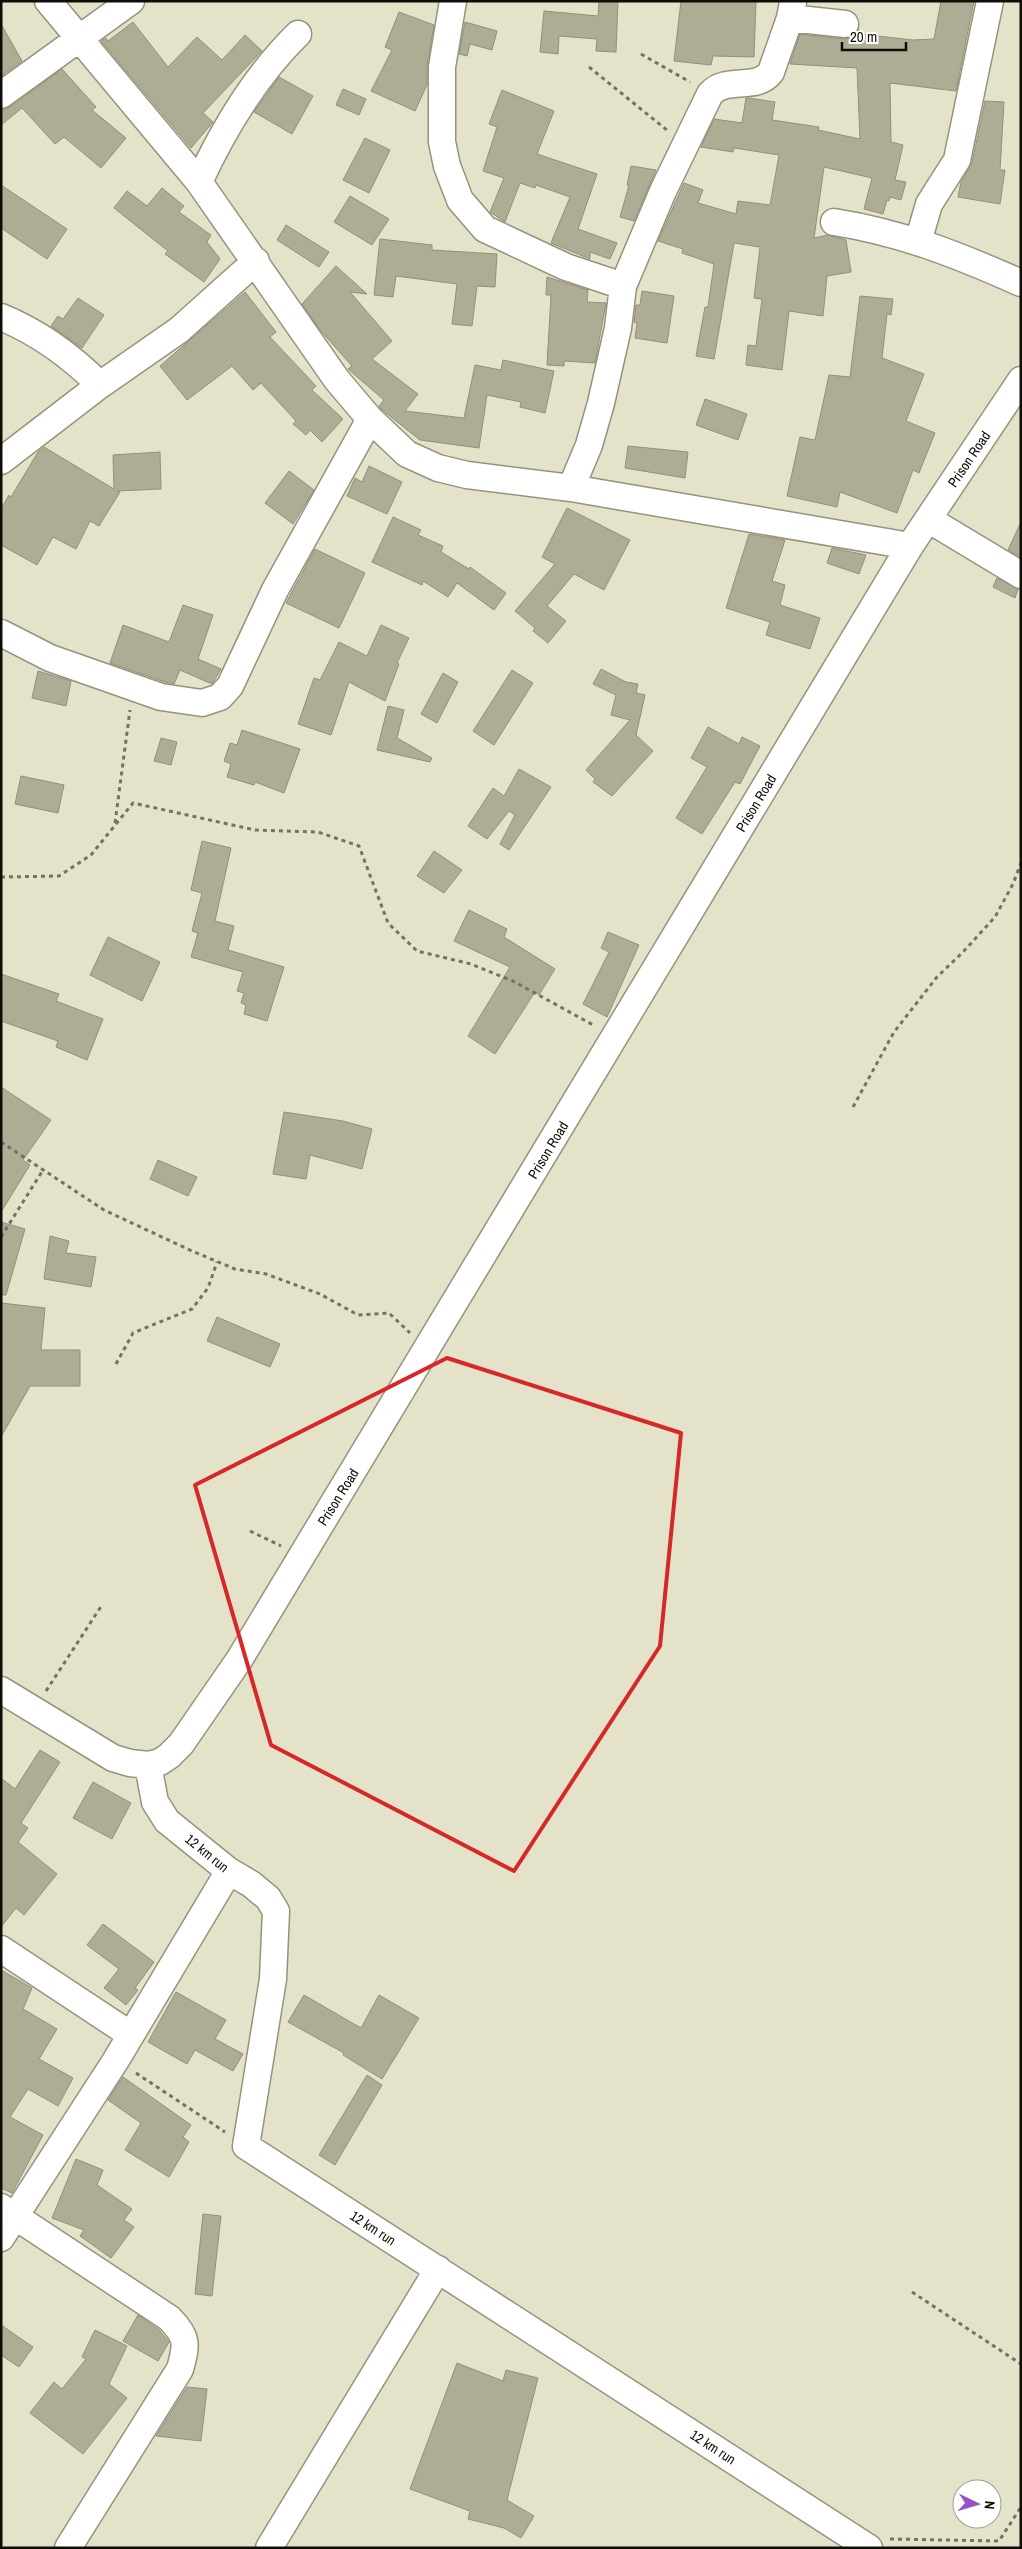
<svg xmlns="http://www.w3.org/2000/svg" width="1022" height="2549" font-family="'Archivo Narrow',sans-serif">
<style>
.building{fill:#afac96;stroke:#928f7a}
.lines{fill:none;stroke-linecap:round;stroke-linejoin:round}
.minor-casing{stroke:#96937d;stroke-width:29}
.path{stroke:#747262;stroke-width:3;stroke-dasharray:4 4;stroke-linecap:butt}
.minor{stroke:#fff;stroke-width:26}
.marked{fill:none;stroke:#d62828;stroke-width:4;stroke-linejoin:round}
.labels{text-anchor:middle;stroke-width:4;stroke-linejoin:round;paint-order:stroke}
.street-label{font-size:14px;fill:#0f0e06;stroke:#fff}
</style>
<rect width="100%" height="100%" fill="#e5e2ca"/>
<path class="building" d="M599 1H618L616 52 596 51 597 39 559 36 558 54 540 52 544 11 598 16Z
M681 1H756L754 57 713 56 711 65 674 61Z
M941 1H974L956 91 890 83 891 142 903 145 895 180 906 182 901 200 890 197 889 201 887 200 883 214 864 209 872 178 824 167 814 238 828 235 846 240 851 272 827 276 823 316 789 311 782 370 746 365 748 345 756 346 762 299 754 298 760 247 734 243 714 359 696 356 705 307H708L714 264 682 253 683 249 658 241 684 183 703 190 698 203 736 214 738 201 770 205 779 155 734 148 733 152 701 147 714 119 742 123 746 98H749L775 102 772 120 819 127 818 130 860 139 857 68 790 64 800 34 844 39 851 37 859 29V34L913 40 934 39Z
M399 12 434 25 427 65V85L415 111 371 91 392 50 385 47Z
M133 22 168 67 197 37 222 60 245 35 262 51 203 113 213 122 191 148 101 41 106 38 108 41Z
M465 22 497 31 492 50 470 44 467 56 459 54Z
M1 24 22 61 1 76Z
M62 69 96 107 92 110 126 138 101 168 64 137 55 144 22 108 1 125V110L10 107Z
M279 77 313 96 292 134 254 112Z
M343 89 366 99 359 115 336 105Z
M502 90 554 111 537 154 597 174 578 229 617 243 610 259 590 252V259L551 243 570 197 536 185 535 188 520 183 505 222 490 212 504 178 483 171 497 127 489 124Z
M985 101 1004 102 1000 170H1005L1000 204 958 197 961 182 972 163Z
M365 138 390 150 369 193 343 180Z
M631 166 656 170 634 221 620 217 629 185H627Z
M1 185 67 229 47 259 1 228Z
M162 188 184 206 179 212 211 235 207 242 220 259 204 282 165 254 168 251 114 208 127 191 147 206Z
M350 196 389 219 372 245 334 222Z
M286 225 329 252 319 267 277 240Z
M380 239 432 245V250L497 254 495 287 477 286 472 326 452 324 457 284 396 276 393 297 374 295Z
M336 266 367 294 350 292 392 341 372 359 418 394 405 411 464 418 475 365 501 370 503 360 554 371 545 413 520 407 521 402 487 395 479 448 420 440 381 409 379 406 384 400 348 369 352 366 320 330 302 304Z
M547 277 588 290 587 302 606 303 595 363 564 361V366L547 365 551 295H546Z
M642 291 674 296 667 343 635 338 637 323 634 322 636 305H640Z
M245 292 276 332 270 337 316 386 312 390 343 419 322 442 310 430 306 435 293 424 296 421 261 383 253 390 232 366 187 400 160 366Z
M860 296 893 299 891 315 887 314 882 358 924 374 906 421 935 433 919 473 913 470 897 513 840 492 837 507 787 496 800 437 815 440 829 375 850 377Z
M78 298 104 315 82 348 51 326 58 316 63 319Z
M705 399 747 414 738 440 696 425Z
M628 446 688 452 685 478 625 468Z
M44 447 114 489 113 455 160 452 161 489 117 491 120 492 99 526 90 521 76 549 53 537 37 565 1 545V509L9 495 11 497 38 452Z
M369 466 402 482 387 514 347 496 355 478 362 482Z
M289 471 314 490 293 524 265 503Z
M567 508 630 540 604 590 574 574 547 606 566 621 548 643 533 631 535 628 515 611 555 564 542 557Z
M393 517 421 530 418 535 443 546 441 552 469 569 470 567 506 593 494 610 457 583 448 597 423 581 422 585 372 562Z
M1021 522V557L1008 550Z
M749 534 785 540 772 581 785 585 780 605 820 618 810 649 766 635 770 622 726 608Z
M832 548 866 555 859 574 827 563Z
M315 549 365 573 339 628 286 603Z
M997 578 1018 589 1015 598 993 587Z
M183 605 213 615 198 659 221 669 212 684 180 670 174 684 165 682 110 663 123 625 169 642Z
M381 625 409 638 397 663 399 664 385 701 349 682 331 735 298 724 314 678 320 680 339 642 367 656Z
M601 669 626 682 638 684 636 693 645 695 636 735 653 751 612 796 593 782 595 779 586 770 630 720 611 715 616 695 593 684Z
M512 670 533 683 494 745 473 731Z
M38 671 71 681 66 706 32 698Z
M443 673 458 682 437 723 421 714Z
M388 706 404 710 397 738 432 758 430 762 377 750Z
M708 727 739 744 742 737 760 746 740 784 735 782 702 834 676 818 707 767 691 758Z
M242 730 300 749 284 793 255 782 254 785 227 777 231 764 224 761 230 743 237 745Z
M161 738 177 742 171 765 154 761Z
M519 769 551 787 509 850 500 844 515 815 509 811 487 839 468 826 493 788 504 796Z
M21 776 64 785 58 813 15 804Z
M202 841 231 848 215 921 234 926 228 950 284 967 267 1021 244 1014 246 1005 241 1003 244 993 237 991 243 972 191 957 198 933 192 931 202 893 191 890Z
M434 851 462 870 444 893 417 876Z
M469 910 507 929 504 937 555 969 539 995 535 992 495 1054 468 1036 510 967 454 941Z
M608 932 639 945 607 1017 583 1004 609 952 601 948Z
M108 937 160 962 142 1001 90 975Z
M1 974 59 994 56 1001 103 1019 87 1060 56 1047 58 1041 1 1021Z
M1 1087 51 1120 23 1160 30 1165 1 1212Z
M284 1112 343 1121 372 1129 362 1169 310 1155 306 1179 273 1174Z
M158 1160 197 1177 188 1196 150 1179Z
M1 1222 25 1229 6 1295H1Z
M50 1236 69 1241 66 1253 96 1257 91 1287 44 1279Z
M1 1303 45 1308 41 1350H80V1386H30L1 1437Z
M217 1317 280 1344 270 1367 207 1341Z
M40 1750 60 1762 21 1823 28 1828 18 1842 57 1874 24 1915 16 1908 1 1927V1778L15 1789Z
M93 1782 131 1803 112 1839 73 1818Z
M103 1924 154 1962 135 1988 138 1990 126 2005 104 1988 119 1969 87 1945Z
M1 1970 32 1988 23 2009 57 2029 39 2059 73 2078 58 2106 28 2089 10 2117 43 2135 12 2193 1 2188Z
M176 1992 226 2020 215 2039 243 2054 233 2071 195 2050 187 2064 148 2042Z
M304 1995 361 2028 379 1995 419 2018 382 2079 343 2055 344 2053 288 2022Z
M367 2075 382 2085 335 2165 319 2155Z
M123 2077 191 2125 183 2137 189 2142 169 2177 125 2150 141 2123 108 2100Z
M76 2159 103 2170 97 2185 132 2209 124 2220 134 2227 111 2258 80 2236 84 2230 52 2218Z
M203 2214 221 2216 212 2296 195 2294Z
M138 2315 159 2330 169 2342 158 2361 123 2341Z
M1 2325 33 2347 19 2367 1 2355Z
M95 2330 127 2346 109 2384 127 2398 83 2454 30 2413 54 2382 62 2389 86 2359 82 2357Z
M457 2363 503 2381 506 2370 538 2378 507 2500 534 2516 521 2538 504 2528 468 2519 470 2511 410 2489Z
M187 2387 207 2389 201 2441 156 2436Z"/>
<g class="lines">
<defs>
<path id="minor" d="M48 1 199 182 337 380 370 419 407 454 438 468 467 475 571 488 910 546
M453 1 442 67V142L447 166 460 200 485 229 566 267 623 286
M793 2 790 18 845 24
M1 95 131 1
M199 182C224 128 255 76 298 34
M834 222C903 233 958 255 1021 283
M918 242 929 204 957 160 990 1
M1 317C40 333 71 356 100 385
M1 461 100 385 179 330 256 261
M571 488 589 445 601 403 618 328 623 286 663 191 710 94C727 75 756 92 771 72L790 18
M928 519 1021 575
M1 633 50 658 161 697 202 703 220 697 230 686 275 590 370 419
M1 1690 113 1758 130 1763 148 1765 160 1762 169 1756 181 1744 239 1660 910 546 1021 380
M148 1765 155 1802 167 1821 229 1871 251 1884 268 1898 276 1911 273 1979 246 2146 869 2548
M1 1949 131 2035
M1 2207 169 2318C188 2337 187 2344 180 2369L68 2548
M1 2238 116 2060 229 1871
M269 2548 438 2269"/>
</defs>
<use href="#minor" class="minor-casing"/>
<path class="path" d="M641 54 690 82
M589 67 668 131
M115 823 130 710
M1 877 59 876 91 855 133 803 255 830 318 832 359 846 388 923 417 951 471 964 513 981 595 1026
M853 1107 894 1032 937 977 963 952 995 917 1013 884 1021 863
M1 1142 104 1210 192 1251 235 1269 266 1274 320 1294 358 1315 389 1313 410 1333
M1 1237 43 1170
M116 1364 133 1333 192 1309 208 1288 217 1262
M250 1531 281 1546
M46 1691 102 1605
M136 2073 225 2132
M912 2292 1021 2364
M890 2539 999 2541 1021 2507"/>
<use href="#minor" class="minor"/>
</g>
<path class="marked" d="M447 1358 681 1433 660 1646 514 1871 271 1745 195 1485Z"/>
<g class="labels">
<g class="street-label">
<text transform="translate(969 459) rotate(-56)" y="5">Prison Road</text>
<text transform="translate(756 803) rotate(-59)" y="5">Prison Road</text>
<text transform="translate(548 1150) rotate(-59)" y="5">Prison Road</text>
<text transform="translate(338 1497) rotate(-58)" y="5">Prison Road</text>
<text transform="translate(207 1853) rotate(39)" y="5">12 km run</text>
<text transform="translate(373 2228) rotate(33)" y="5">12 km run</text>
<text transform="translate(713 2447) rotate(33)" y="5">12 km run</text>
</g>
</g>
<rect width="1022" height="2549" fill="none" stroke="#0f0e06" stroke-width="5"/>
<g transform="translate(977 2504) rotate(95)"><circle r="24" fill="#ffffff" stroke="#9f9f9b"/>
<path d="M0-4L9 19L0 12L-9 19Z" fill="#9a51c4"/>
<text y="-8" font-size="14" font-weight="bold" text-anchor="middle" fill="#0f0e06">N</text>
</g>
<path d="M842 42v8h64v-8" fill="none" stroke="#0f0e06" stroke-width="2.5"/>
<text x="850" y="42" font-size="15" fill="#0f0e06" stroke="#ffffff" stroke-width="4" paint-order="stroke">20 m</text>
</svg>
